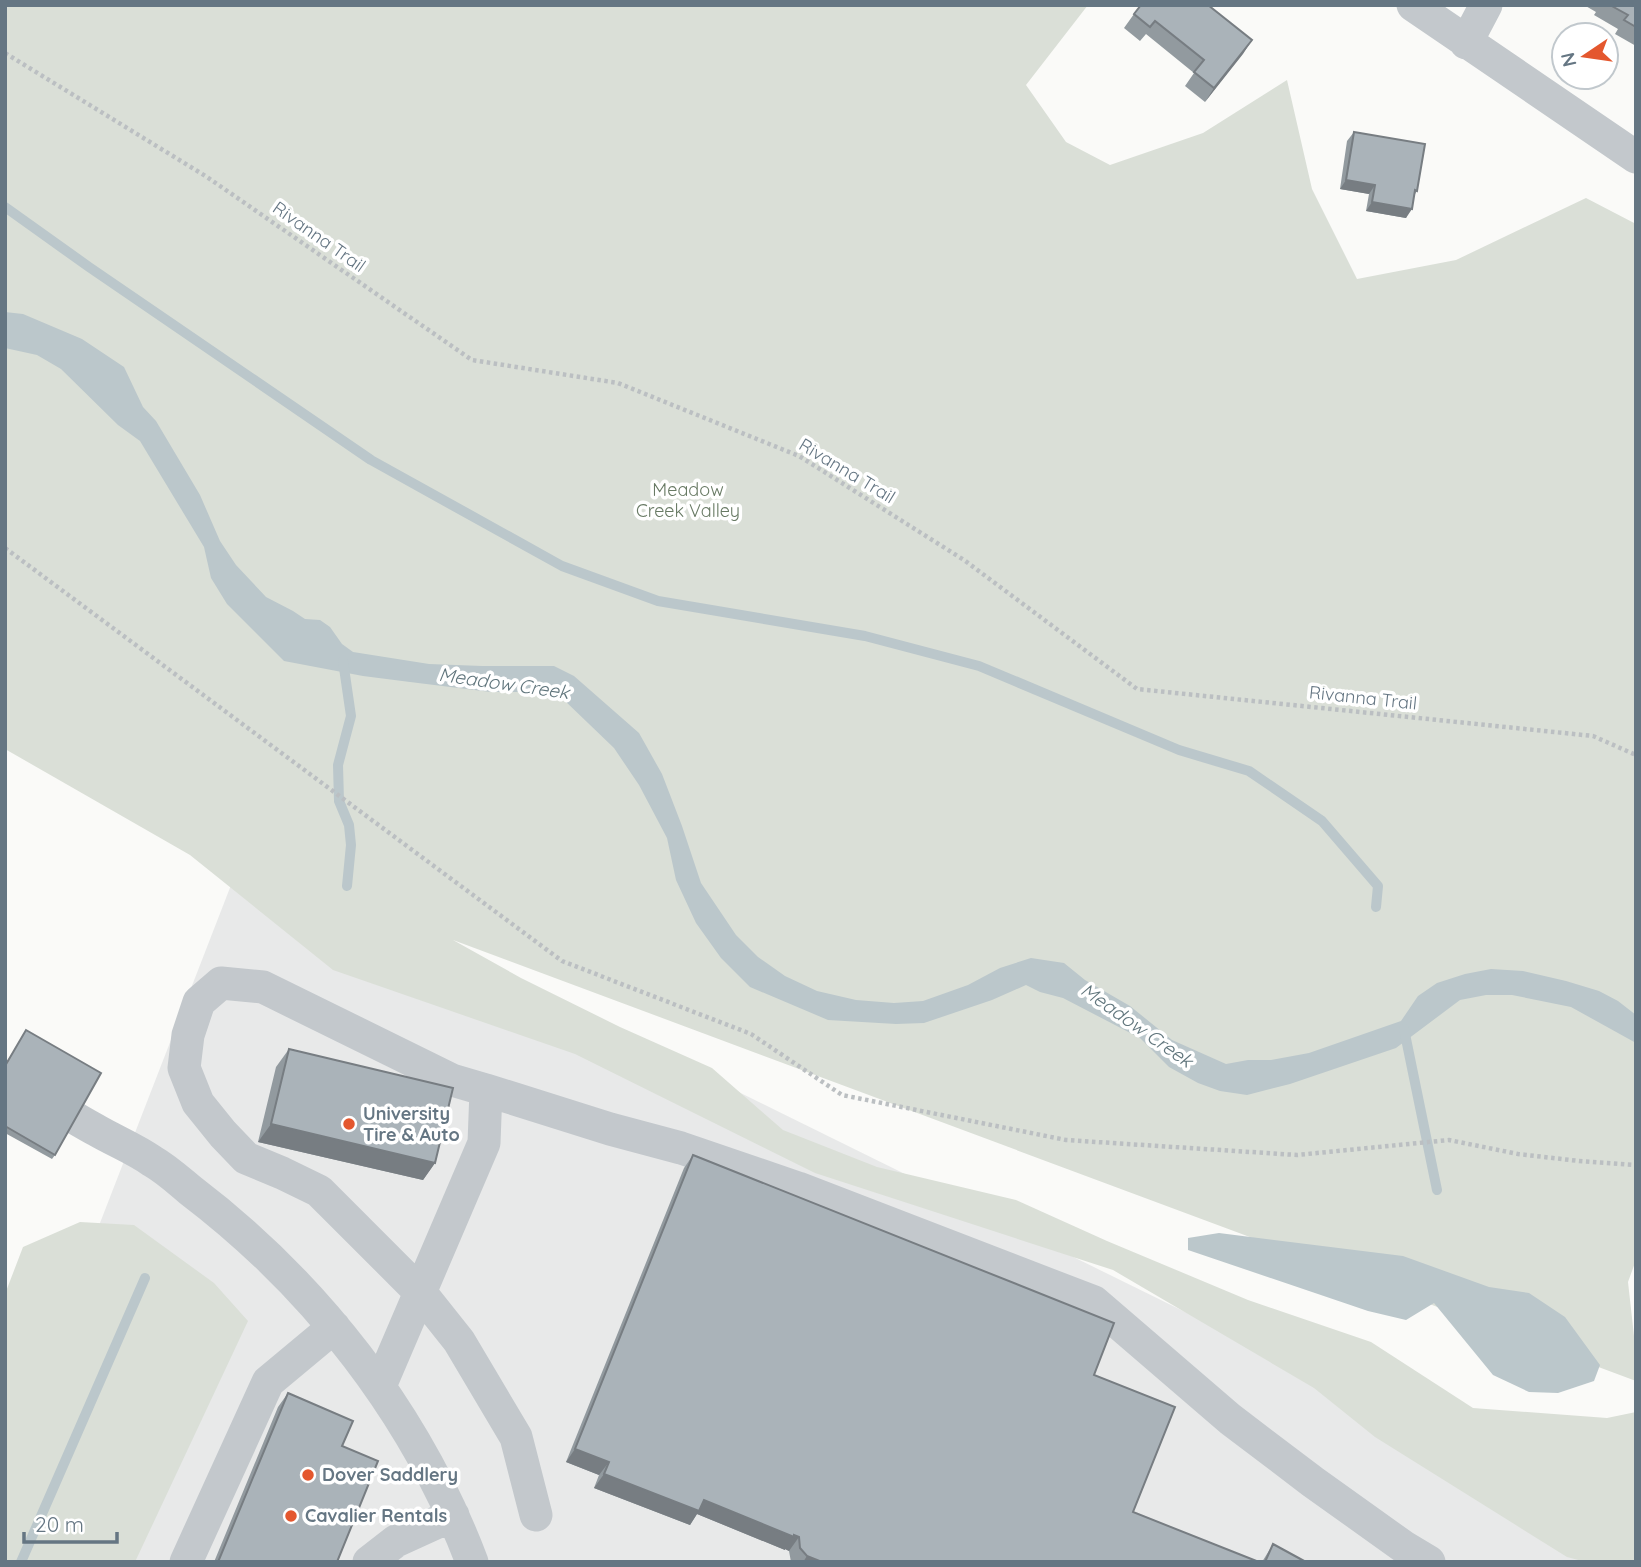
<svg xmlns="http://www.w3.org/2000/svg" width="1641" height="1567" font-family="Quicksand,sans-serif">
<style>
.built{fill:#e8e9e9}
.green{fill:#dadfd7}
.water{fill:#bbc7cb}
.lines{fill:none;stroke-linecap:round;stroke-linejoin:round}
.stream{stroke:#bbc7cb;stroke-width:10}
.path{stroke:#bbbfc2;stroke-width:4.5;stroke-dasharray:3.5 3.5;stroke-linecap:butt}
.minor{stroke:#c3c8cc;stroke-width:33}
.wall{fill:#929a9f}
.shaded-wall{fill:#777d82}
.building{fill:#aab3b9;stroke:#777d82;stroke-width:2}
.poi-dot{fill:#e4572e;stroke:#fff;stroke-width:2.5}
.labels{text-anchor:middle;stroke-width:7;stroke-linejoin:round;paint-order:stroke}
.street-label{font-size:18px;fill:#657683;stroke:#fff}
.park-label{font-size:18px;fill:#687a64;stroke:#fff}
.poi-label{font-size:18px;font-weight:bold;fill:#657683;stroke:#fff;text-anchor:start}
.water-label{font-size:19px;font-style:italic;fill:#60757c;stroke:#fff}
</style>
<rect width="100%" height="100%" fill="#fafaf8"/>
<path class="built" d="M245 849 1636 1534V1562H5V1468Z"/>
<path class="green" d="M5 5H1088L1026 85 1066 142 1110 165 1203 133 1287 80 1312 189 1357 279 1456 260 1586 198 1636 224V1260L1628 1282 1636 1354V1381L453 940 521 978 620 1027 712 1068 783 1130 877 1167 1016 1200 1107 1241 1248 1300 1371 1342 1473 1408 1607 1418 1636 1412V1562H1586L1567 1557 1375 1437 1314 1388 1113 1270 815 1173 575 1054 333 970 190 855 5 749Z
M80 1222 134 1225 214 1283 248 1321 135 1562H5V1294L23 1247Z"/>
<path class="water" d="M5 312 23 314 82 339 124 367 143 407 156 421 200 495 220 541 236 565 266 597 293 611 305 619 320 620 330 627 342 644 353 652 429 664 482 666H554L574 676 639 733 662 774 682 826 701 883 736 935 758 957 785 976 817 991 856 1000 894 1003 923 1001 968 985 1000 968 1031 958 1064 963 1085 980 1130 1006 1172 1040 1226 1064 1248 1060H1271L1309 1053 1401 1021 1418 996 1437 983 1465 974 1491 969 1523 971 1566 981 1599 991 1618 1001 1636 1015V1043L1571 1007 1512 995H1486L1460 1000 1396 1048 1290 1084 1247 1095 1220 1091 1198 1083 1169 1067 1140 1038 1063 998 1040 992 1026 985 992 1000 924 1023 896 1024 828 1020 750 987 721 958 696 923 676 880 667 838 639 785 614 748 563 699 530 692H491L410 682 363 676 284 661 227 604 211 578 204 547 140 441 118 425 61 369 37 355 5 348Z
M1219 1233 1403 1256 1489 1287 1529 1293 1565 1317 1600 1365 1594 1381 1558 1393 1529 1392 1493 1375 1434 1303 1406 1320 1368 1311 1188 1250V1238Z"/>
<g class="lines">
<path class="stream" d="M5 207 89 267 371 460 562 566 658 601 865 636 979 666 1179 750 1249 771 1322 821 1378 886 1376 907
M343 661 351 716 338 765 339 801 349 825 351 845 347 886
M1404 1029 1437 1190
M21 1562 145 1278"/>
<path class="path" d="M5 53 207 177 472 360 618 383 799 456 964 560 1137 689 1593 736 1636 755
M5 548 562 961 751 1034 842 1095 1066 1140 1297 1155 1449 1140 1518 1154 1579 1161 1636 1165"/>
<path class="minor" d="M1413 5 1636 157
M1466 43 1486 5
M5 1076C36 1094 65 1113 96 1130 115 1141 135 1149 152 1161 166 1169 178 1180 190 1190 315 1285 416 1414 472 1562
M486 1090 452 1080 263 987 221 983 199 1002 188 1035 184 1068 198 1103 223 1134 246 1158 282 1173 319 1191 420 1292 459 1341 516 1437 536 1515
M380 1386 484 1143 486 1090 610 1129 681 1148 798 1188 1094 1302 1230 1419 1313 1482 1404 1547 1429 1562
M186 1562 268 1382 334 1327
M369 1562 396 1541 453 1515"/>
</g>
<path class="wall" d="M1584 5H1636V46L1615 34 1618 29 1594 15 1596 12Z
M1134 14 1252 40 1205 102 1185 86 1194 73 1146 34 1140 41 1124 28Z
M1354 132 1417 191 1415 194 1406 218 1366 211 1369 194 1340 189 1347 141Z
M26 1030 55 1155 52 1159 5 1133V1065Z
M289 1049 435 1163 423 1180 258 1142 276 1067Z
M693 1155 1094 1375 1133 1512 1259 1562H791L789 1551 785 1549V1550L697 1514 690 1525 594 1488 599 1475 566 1462 684 1168Z
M288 1393 342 1446 337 1562H214L278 1407Z
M1273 1544 1306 1562H1262Z"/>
<path class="shaded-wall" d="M1252 40 1243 54 1205 102 1214 88Z
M1346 180 1375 185 1369 194 1340 189Z
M1372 202 1412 209 1406 218 1366 211Z
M271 1124 435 1163 423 1180 258 1142Z
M575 1449 609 1462 599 1475 566 1462Z
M604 1474 704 1500 799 1537 789 1551 785 1549V1550L697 1514 690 1525 594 1488Z
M807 1556 822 1562H803Z"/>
<path class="building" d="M1141 5H1208L1252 40 1214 88 1194 72 1204 60 1155 21 1150 27 1134 14Z
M1610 5H1636V27L1624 20 1628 15Z
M1354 132 1425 144 1417 191 1415 190 1412 209 1372 202 1375 185 1346 180Z
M26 1030 101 1073 55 1155 5 1126V1066Z
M289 1049 453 1088 435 1163 271 1124Z
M693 1155 1114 1323 1094 1375 1175 1407 1133 1512 1259 1562H822L807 1556 800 1548 799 1537 794 1535V1537L704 1500 699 1511 604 1474 609 1462 575 1449Z
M288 1393 353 1421 342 1446 378 1461 337 1562H218Z
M1273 1544 1306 1562H1265Z"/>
<g class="poi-dot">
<circle cx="349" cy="1124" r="7"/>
<circle cx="308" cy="1475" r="7"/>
<circle cx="291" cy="1516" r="7"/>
</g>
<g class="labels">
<g class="street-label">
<text transform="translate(319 237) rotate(35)" y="6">Rivanna Trail</text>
<text transform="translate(847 471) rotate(31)" y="6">Rivanna Trail</text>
<text transform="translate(1363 698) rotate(6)" y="6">Rivanna Trail</text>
</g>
<g class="park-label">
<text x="688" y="496">Meadow<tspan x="688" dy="21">Creek Valley</tspan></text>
</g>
<g class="poi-label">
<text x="363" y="1120">University<tspan x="363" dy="21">Tire &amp; Auto</tspan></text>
<text x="322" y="1481">Dover Saddlery</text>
<text x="305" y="1522">Cavalier Rentals</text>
</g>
<g class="water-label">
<text transform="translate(504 683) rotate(8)" y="7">Meadow Creek</text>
<text transform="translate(1137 1025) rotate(35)" y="7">Meadow Creek</text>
</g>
</g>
<rect width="1641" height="1567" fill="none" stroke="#657683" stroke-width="14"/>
<g transform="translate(1585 56) rotate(257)"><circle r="33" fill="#ffffff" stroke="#c1c8cd" stroke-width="2"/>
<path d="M0-5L12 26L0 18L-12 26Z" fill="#e4572e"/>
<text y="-10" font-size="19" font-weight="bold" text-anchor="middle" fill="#657683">N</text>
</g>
<path d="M24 1532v10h93v-10" fill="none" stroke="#657683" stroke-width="3.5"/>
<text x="35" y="1532" font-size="21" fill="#657683" stroke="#ffffff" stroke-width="5" paint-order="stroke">20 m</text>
</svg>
